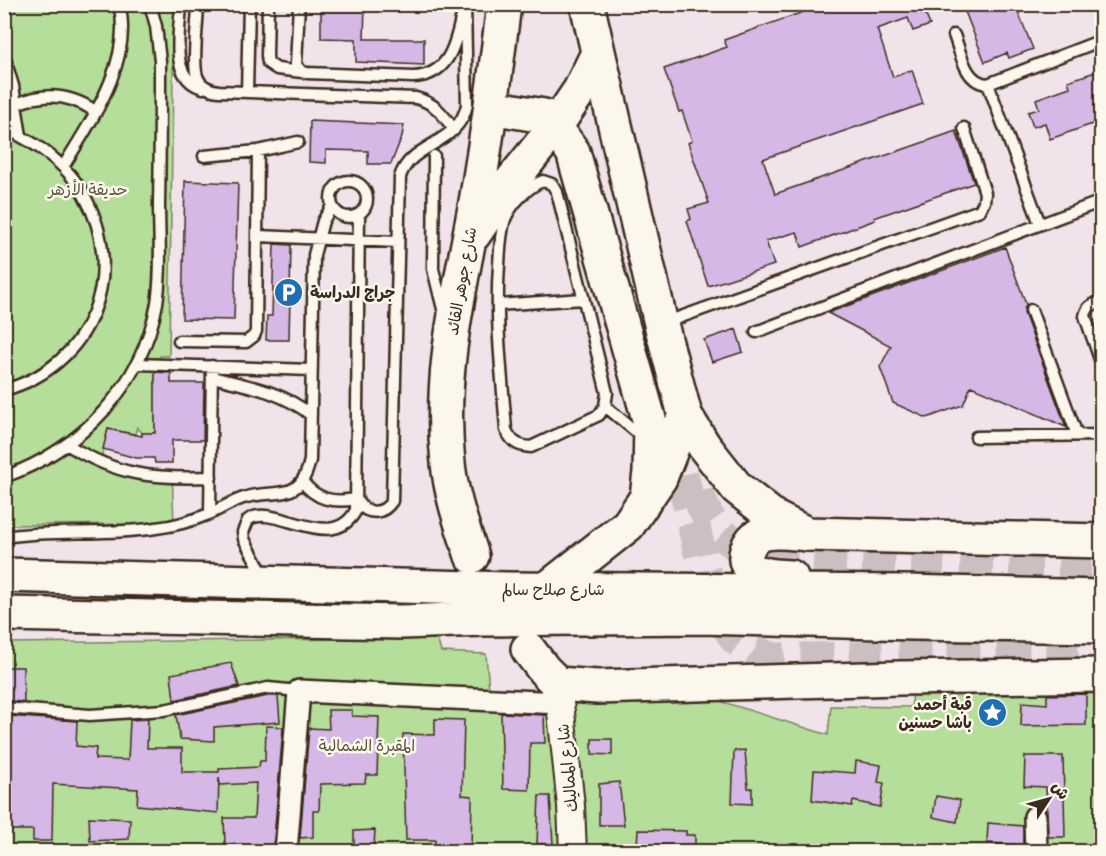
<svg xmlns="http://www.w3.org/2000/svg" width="1106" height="856" font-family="Delius,'Playpen Sans Arabic',sans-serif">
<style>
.green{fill:#b6de9b;stroke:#78845c;stroke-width:1.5}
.building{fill:#d6b8e6;stroke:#3b2a1e;stroke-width:1.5}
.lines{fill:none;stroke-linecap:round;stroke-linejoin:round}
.primary-tunnel{stroke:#ccbfc1;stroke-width:33;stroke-dasharray:33 16;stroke-linecap:butt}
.service-casing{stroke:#3b2a1e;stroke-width:15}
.minor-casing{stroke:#3b2a1e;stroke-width:26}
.tertiary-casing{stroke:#3b2a1e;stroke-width:30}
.primary-casing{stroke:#3b2a1e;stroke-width:38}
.trunk-casing{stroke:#3b2a1e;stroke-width:38}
.service{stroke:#fbf7ec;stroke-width:10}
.minor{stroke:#fbf7ec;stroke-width:21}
.tertiary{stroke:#fbf7ec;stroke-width:26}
.primary{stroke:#fbf7ec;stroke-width:33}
.trunk{stroke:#fbf7ec;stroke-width:33}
.labels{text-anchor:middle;stroke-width:5;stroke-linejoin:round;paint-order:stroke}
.park-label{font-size:16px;fill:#5a573d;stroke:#fbf7ec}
.street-label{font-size:16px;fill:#3b2a1e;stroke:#fbf7ec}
.poi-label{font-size:16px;font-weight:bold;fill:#3b2a1e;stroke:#fbf7ec;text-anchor:start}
</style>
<rect width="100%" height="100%" fill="#f0e4ea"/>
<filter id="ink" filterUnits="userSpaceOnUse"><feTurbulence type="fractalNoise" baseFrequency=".0167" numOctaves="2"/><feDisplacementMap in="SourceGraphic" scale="12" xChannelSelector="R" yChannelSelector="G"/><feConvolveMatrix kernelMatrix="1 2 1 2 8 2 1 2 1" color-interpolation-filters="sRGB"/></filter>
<g filter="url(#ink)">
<path class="green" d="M5 5H174L169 356H160L161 372 155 373V433H142L137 427 135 434 108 429 102 455 121 466 157 473V469L172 471 174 524 5 525Z
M437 638 441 652 486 654 490 702 544 704 704 696 828 735 831 706 911 707 913 694 1101 693V851H5L4 643Z"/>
<path class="building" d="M321 4H365L364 39H424V65L356 62V39L321 38Z
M826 4H940V7L925 13 930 25 913 31 908 18 877 29 893 77 912 70 923 104 763 159 775 194 956 131 974 183 874 218 875 220 802 247 797 232 766 241 774 265 708 286 687 221 691 219 688 209 709 203 688 143 692 141 682 111 679 112 664 69 727 47 724 40Z
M962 4H1015L1033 49 1009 58 1007 53 985 62Z
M1101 70V121L1050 139 1045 123 1033 127 1028 112 1039 109 1036 99 1070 87 1068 81Z
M310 121 404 125 402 136 391 164H368V151L326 150V163L309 162Z
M185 181 238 183 234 320 182 319Z
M274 244 291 245 289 340H266L267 316H272Z
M1005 247 1026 304 1024 313 1066 427 971 386 963 405 927 418 893 403 880 367 891 346 828 313Z
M736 329 743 352 712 362 704 340Z
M155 372 171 373V383H204L203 440H172V463H155L154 458H136L103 449 108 429 142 436V433H155Z
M231 663 239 686 174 700 171 674Z
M4 667H23L24 702 6 701Z
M1086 694V725L1021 726 1022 702 1047 704V695Z
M268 696H278L280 722 214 727V741L180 739 176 715Z
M328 710H352V716L379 717 377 775H366L365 783 320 784 319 811H313V837L300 838 309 728 329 729Z
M501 713 544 715 545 743H530L529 790 503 789Z
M6 716 77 721 76 746 96 748 95 759 128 760 130 720 148 719 147 748H182V772H219V769L259 767 260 761H265L266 726 283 727 273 852H233V845H225L224 818H254L256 783 220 785 219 777 218 813 137 805 138 789 53 784 52 841H33V830H4Z
M435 719 464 720 462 795 472 796 471 852H435V840H406L403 734 435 735Z
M592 739H612V755L592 754Z
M745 750 748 788H752V804L732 803 734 751Z
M1025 756H1063L1065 837H1048L1046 787 1024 786Z
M856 761 881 765 878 782 884 783 880 807 853 801 852 806 812 800 814 770 855 773Z
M619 782 624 825H599V784Z
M539 796H550L553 844H537Z
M936 796 960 800 957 822 933 817Z
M89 817 130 819 129 839 90 841Z
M988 823 1023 826V845L987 843Z
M375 830 374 846 354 847V831Z
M638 830 686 831V835H695V852H672V846L637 844Z"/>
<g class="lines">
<path class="primary-tunnel" d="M671 427 711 601 736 639 754 652 774 659H796L1102 654
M698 492C707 527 728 542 759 557L979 569 1102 572"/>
<defs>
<path id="service" d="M181 4C180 33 168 78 203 88
M198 4C198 21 192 62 197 76 200 86 209 90 219 91L416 98C435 103 443 114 454 130
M268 4 267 56 268 63 277 69 302 72
M299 4 296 65 302 72 307 73 413 77C447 76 455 47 461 19
M954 35C961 53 965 83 988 84L1102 40
M4 56 13 86 21 136
M988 84 1040 224
M247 92 249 4
M17 104C44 92 70 94 95 111
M4 128C37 143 67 163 84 195 128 273 92 366 4 390
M204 156 258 151 298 142
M434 156 433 269 444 313
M63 167C91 121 134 60 119 4
M543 181 552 184 557 192 607 393 605 406 599 415 531 447C517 446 512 442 506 430 502 375 495 320 499 265 500 250 500 234 505 219 511 205 528 186 543 181Z
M331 199a18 18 0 1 1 36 0a18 18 0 1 1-36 0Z
M258 236 398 242
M1102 302C1092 304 1087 306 1085 316L1102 365
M498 305 583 299
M1031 310 1077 435
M664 323 980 210 984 202 985 193 964 128
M756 332 1102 201
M179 341 246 342 254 336 256 331 258 151
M137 364 311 370
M212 377C248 386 281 391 311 415
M605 406 645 439
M976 437 1102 435
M68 445C118 476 153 479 211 477
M4 477C82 449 142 386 157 303 162 271 159 236 159 203 160 155 160 108 160 61L156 26 150 4
M302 481C316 500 333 503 356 499
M356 499C365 515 382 516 392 501L400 177C411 142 458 146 467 105L465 4
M210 513 212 366
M4 537C54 529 106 536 156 528 174 526 192 521 209 514 221 509 234 500 247 497 277 489 301 503 310 460L314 255 323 221 332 206
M265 578 244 539 243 532 248 520C274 501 332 556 356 510L359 214
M4 708 90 715 164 710 268 688 299 691"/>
<path id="minor" d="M1035 817 1036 852
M286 852 299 691 560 703"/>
<path id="tertiary" d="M558 684 571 806 573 852"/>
<path id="primary" d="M587 4 661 324 685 415 704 446 737 488 775 518 807 534 1102 541
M474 234 502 193 555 127 580 90 598 53
M472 556C462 525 451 495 448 463 438 372 460 291 476 202 487 137 496 71 504 4
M528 649 544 670 558 684 597 687 899 678 1102 675"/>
<path id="trunk" d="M491 107 544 116 555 127 573 152 651 426 650 472 647 497
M4 575 507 589 905 592 1102 597
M791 577C774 576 739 577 747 550 749 544 753 538 759 535 772 529 793 533 807 534
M548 588 628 525 660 478 685 415
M4 614 402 622 483 619 702 617 913 623 1102 626"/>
</defs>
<use href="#service" class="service-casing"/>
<use href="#minor" class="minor-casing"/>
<use href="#tertiary" class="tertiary-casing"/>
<use href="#primary" class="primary-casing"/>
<use href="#trunk" class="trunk-casing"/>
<use href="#service" class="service"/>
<use href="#minor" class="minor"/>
<use href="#tertiary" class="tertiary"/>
<use href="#primary" class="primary"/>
<use href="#trunk" class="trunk"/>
</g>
</g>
<defs>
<symbol id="parking-disc" viewBox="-11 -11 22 22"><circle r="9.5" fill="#1f6fb2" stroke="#fbf7ec"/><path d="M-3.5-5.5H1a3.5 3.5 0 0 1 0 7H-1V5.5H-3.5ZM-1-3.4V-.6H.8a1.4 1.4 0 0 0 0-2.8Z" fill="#fff"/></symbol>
<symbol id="sight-disc" viewBox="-11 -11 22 22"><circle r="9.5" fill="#1f6fb2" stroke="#fbf7ec"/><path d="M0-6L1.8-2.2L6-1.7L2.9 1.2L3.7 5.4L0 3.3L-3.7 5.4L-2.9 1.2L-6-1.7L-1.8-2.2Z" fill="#fff"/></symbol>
</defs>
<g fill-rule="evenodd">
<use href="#parking-disc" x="272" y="276" width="33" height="33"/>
<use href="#sight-disc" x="976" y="696" width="33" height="33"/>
</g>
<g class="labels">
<g class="park-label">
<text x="88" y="195">حديقة الأزهر</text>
<text x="367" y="751">المقبرة الشمالية</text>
</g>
<g class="street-label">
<text transform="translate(461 281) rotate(-80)" y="6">شارع جوهر القائد</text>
<text x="553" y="595">شارع صلاح سالم</text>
<text transform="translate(567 768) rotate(-96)" y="6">شارع المماليك</text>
</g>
<g class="poi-label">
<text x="310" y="298">جراج الدراسة</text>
<text x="972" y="710" text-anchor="end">قبة أحمد<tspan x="972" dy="18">باشا حسنين</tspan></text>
</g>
</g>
<rect width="1106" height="856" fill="none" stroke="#fbf7ec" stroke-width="24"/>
<rect x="12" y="12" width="1082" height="832" fill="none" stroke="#3b2a1e" stroke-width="2" filter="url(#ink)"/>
<g transform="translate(1049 799) rotate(54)" stroke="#fbf7ec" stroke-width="4.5" paint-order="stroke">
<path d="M0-4.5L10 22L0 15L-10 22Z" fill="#3b2a1e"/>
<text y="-9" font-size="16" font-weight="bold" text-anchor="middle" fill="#3b2a1e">ش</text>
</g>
</svg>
